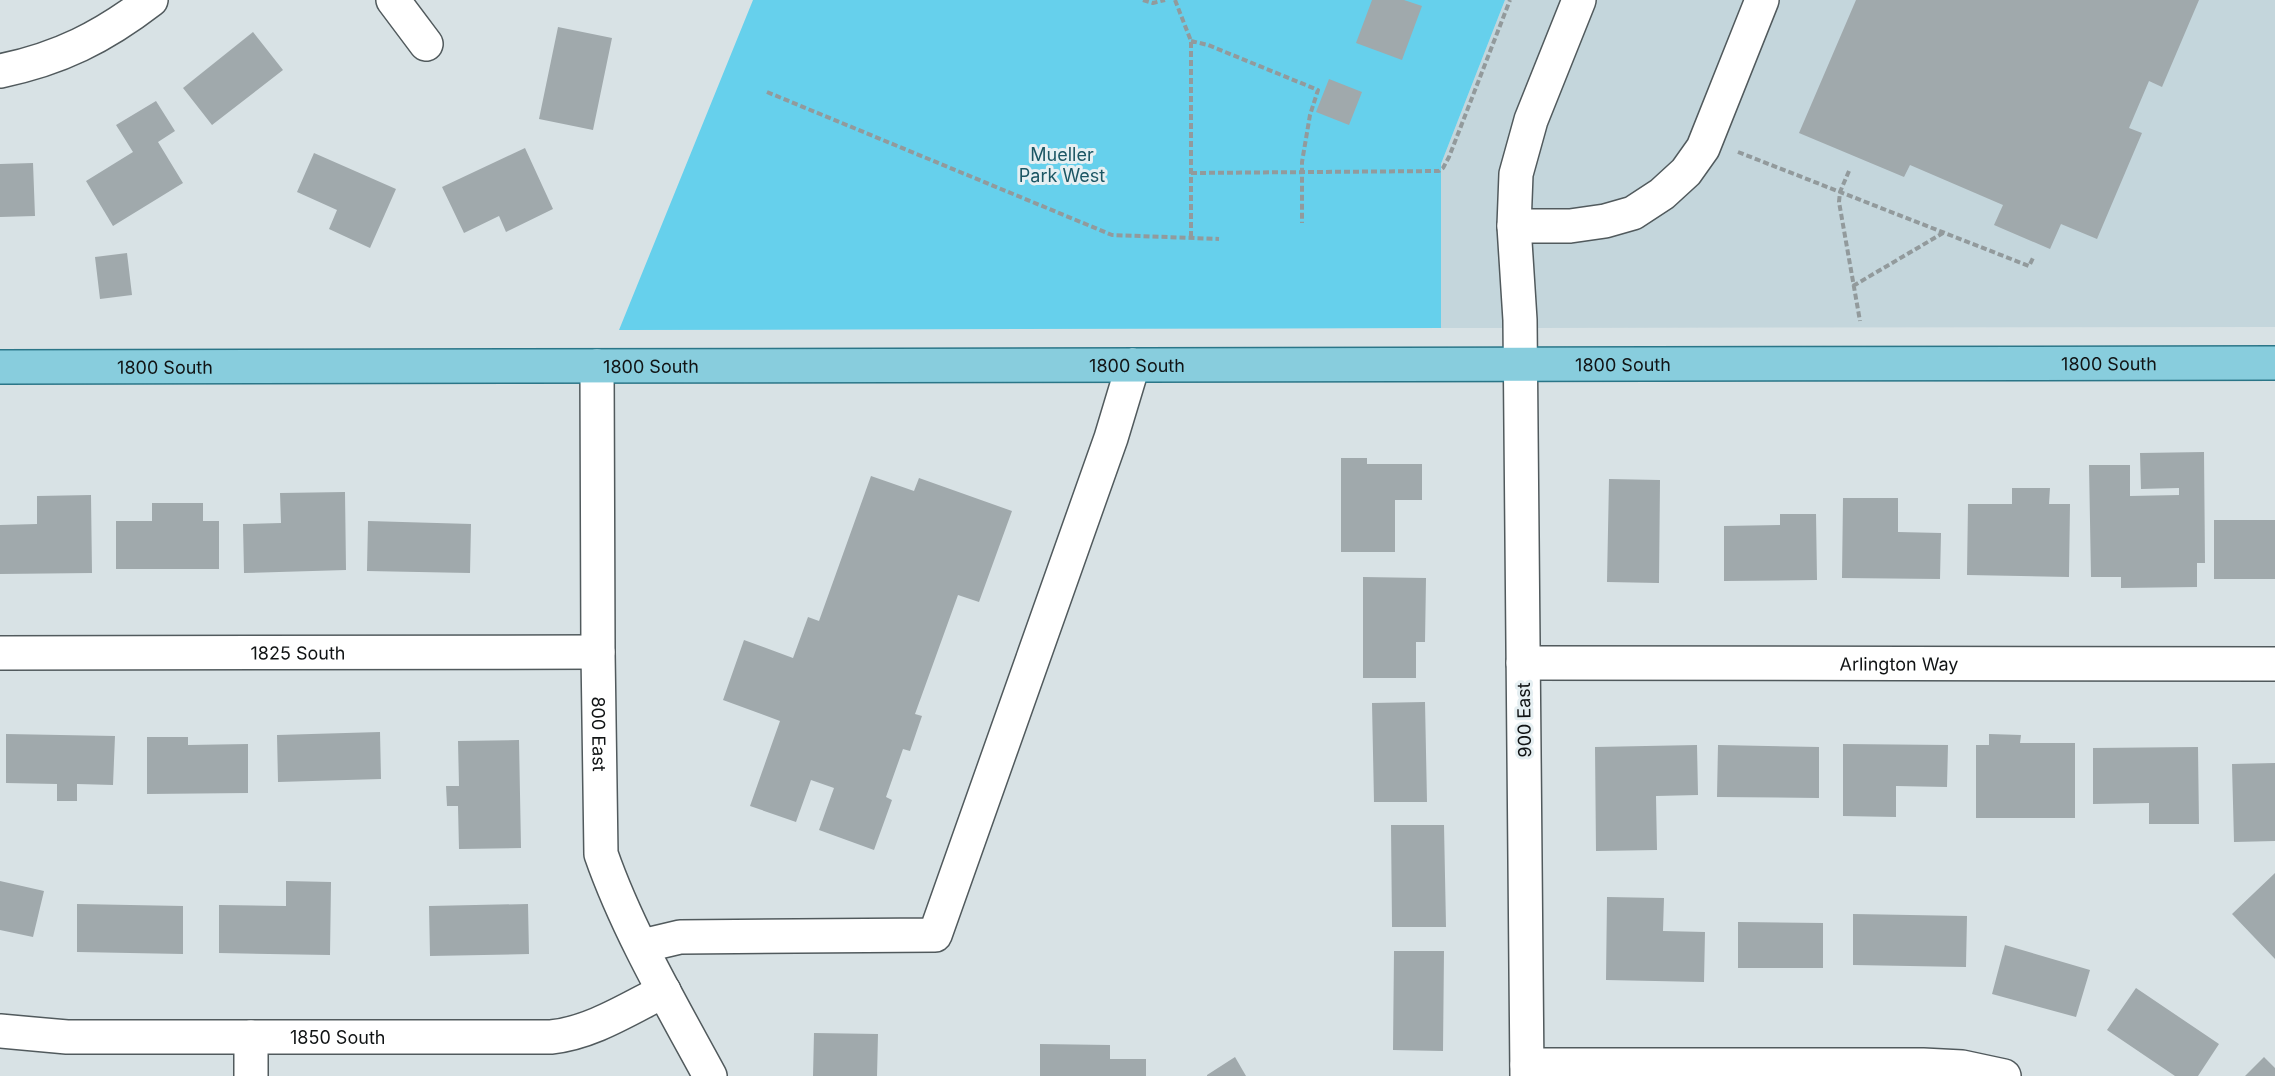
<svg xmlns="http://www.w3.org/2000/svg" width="2275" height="1076" viewBox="0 0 2275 1076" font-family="Inter,sans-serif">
	<rect width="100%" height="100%" fill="#d8e2e5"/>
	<path fill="#c4d6dc" d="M1505,0H2275V327L1441,328V164Z"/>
	<path fill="#66d0ec" d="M753,0H1505L1441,164V328L619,330Z"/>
	<path fill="#a0a9ac" d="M1372,0H1404L1422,6L1402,60L1356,43Z
		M1856,0H2199L2162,87L2149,81L2129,128L2142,133L2097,239L2061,224L2050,249L1994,225L2003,205L1910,165L1904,177L1799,133Z
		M558,27L612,38L593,130L539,119Z
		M253,32L283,70L212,125L183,88Z
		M1329,79L1362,92L1349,125L1316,112Z
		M156,101L175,131L158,142L183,183L113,226L86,181L133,152L116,125Z
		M525,148L553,209L506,232L499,216L464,233L442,187Z
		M314,153L396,189L370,248L329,229L337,210L297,192Z
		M33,163L35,216L0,217V164Z
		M127,253L132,295L100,299L95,257Z
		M2204,452L2205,563H2197V587L2121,588V577H2091L2089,465H2130V496L2179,495V488L2141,489L2140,453Z
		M1341,458H1367V464H1422V500H1395V552H1341Z
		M871,476L914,491L919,478L1012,511L979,602L958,595L915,714L922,716L910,751L903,749L886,797L892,800L874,850L819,830L834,788L811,780L796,822L750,806L780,721L723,700L744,640L793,658L808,617L819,621Z
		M1609,479L1660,480L1659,583L1607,582Z
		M2012,488H2050L2049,504H2070L2069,577L1967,575L1968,504H2012Z
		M345,492L346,570L244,573L243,524L281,523L280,493Z
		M91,495L92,573L0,574V525L37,524V496Z
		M1843,498H1898V532L1941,533L1940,579L1842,578Z
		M152,503H203V521H219V569H116V521H152Z
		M1780,514H1816L1817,580L1724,581V526L1780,525Z
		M2214,520H2275V579H2214Z
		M368,521L471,524L470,573L367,571Z
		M1363,577L1426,578L1425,642H1416V678H1363Z
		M1425,702L1427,802H1374L1372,703Z
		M380,732L381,779L278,782L277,735Z
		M6,734L115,736L113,785L77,784V801H57V784L6,783Z
		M1989,734L2021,735L2020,743H2075V818H1976V745H1989Z
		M147,737H188V745L248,744V793L147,794Z
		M519,740L521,848L459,849L458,806H447L446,786H459L458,741Z
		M1843,744L1948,745L1947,787L1896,786V817L1843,816Z
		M1697,745L1698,795L1656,796L1657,850L1596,851L1595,747Z
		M1718,745L1819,747V798L1717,797Z
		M2198,747L2199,824H2149V803L2093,804V748Z
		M2275,763V841L2234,842L2232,764Z
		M1391,825H1444L1446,927H1392Z
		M2275,873V959L2232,914Z
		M0,881L44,891L33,937L0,930Z
		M286,881L331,882L330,955L219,953V905L286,906Z
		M1607,897L1664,898L1663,931L1705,932L1704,982L1606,980Z
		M77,904L183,906V954L77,952Z
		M528,904L529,954L430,956L429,906Z
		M1853,914L1967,916L1966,967L1853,965Z
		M1738,922L1823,923V968H1738Z
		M2005,945L2090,970L2076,1017L1992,994Z
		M1394,951H1444L1443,1051L1393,1050Z
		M2136,988L2219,1044L2198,1076H2175L2107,1030Z
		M814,1033L878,1034L877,1076H813Z
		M1040,1044L1110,1045V1059H1146V1076H1040Z
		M1235,1057L1246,1076H1207V1075Z
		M2264,1057L2275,1068V1076H2245Z"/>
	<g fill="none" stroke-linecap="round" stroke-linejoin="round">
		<defs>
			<g id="minor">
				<path d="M393,0L426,44"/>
				<path d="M0,71C59,59 103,37 151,0"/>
				<path d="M1514,226H1570L1605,221L1633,213L1662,194L1686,172L1703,148L1762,0"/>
				<path id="s1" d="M597,366L598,652L601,854C627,929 672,1006 710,1076"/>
				<path id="s2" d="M0,653L598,652"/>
				<path id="s3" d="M1523,663L2275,664"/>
				<path d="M642,946L680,937L935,935L1111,438L1133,365"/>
				<path id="s4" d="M0,1031L67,1037H551C591,1033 628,1009 664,991"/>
				<path d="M251,1037V1076"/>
				<path d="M1527,1065H1923L1962,1067L2004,1076"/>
				<path d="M1527,1076L1520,320L1514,226L1516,174L1531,120L1579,0"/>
			</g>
			<g id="major">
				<path id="s5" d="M0,367L2275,363"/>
			</g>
		</defs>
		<use href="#minor" stroke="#515a5d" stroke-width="36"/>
		<use href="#major" stroke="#2b7688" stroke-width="36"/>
		<path stroke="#929a9c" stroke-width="4" stroke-dasharray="6 3" stroke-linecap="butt" d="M1143,0L1153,3L1165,0
			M1175,0L1191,41V240
			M1191,41L1208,45L1318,90L1310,115L1302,162V223
			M767,92L1112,235L1219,239
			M1738,152L2029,266L2034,256
			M1849,171L1840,192L1839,202L1860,321
			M1191,173L1439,171L1443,168L1449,157L1510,0
			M1853,286L1943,233"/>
		<use href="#minor" stroke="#fff" stroke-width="33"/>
		<use href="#major" stroke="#88cddd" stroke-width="33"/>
	</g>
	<g text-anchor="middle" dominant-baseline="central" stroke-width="6" stroke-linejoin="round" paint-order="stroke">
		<g font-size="18" fill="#1b5664" stroke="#e5eff2">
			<text x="1062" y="154">Mueller<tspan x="1062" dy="21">Park West</tspan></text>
		</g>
		<g font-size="18" fill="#101314" stroke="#e5eff2">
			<text stroke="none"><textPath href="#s5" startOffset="2109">1800 South</textPath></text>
			<text stroke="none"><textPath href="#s5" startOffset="1623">1800 South</textPath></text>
			<text stroke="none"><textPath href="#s5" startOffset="1137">1800 South</textPath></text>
			<text stroke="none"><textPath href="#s5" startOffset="165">1800 South</textPath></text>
			<text stroke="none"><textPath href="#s5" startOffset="651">1800 South</textPath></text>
			<text stroke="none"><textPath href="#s2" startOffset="298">1825 South</textPath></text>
			<text stroke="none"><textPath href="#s3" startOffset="376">Arlington Way</textPath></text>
			<text transform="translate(1524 720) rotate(-91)">900 East</text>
			<text stroke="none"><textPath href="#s1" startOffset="368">800 East</textPath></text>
			<text stroke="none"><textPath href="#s4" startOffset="338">1850 South</textPath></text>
		</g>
	</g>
</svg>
